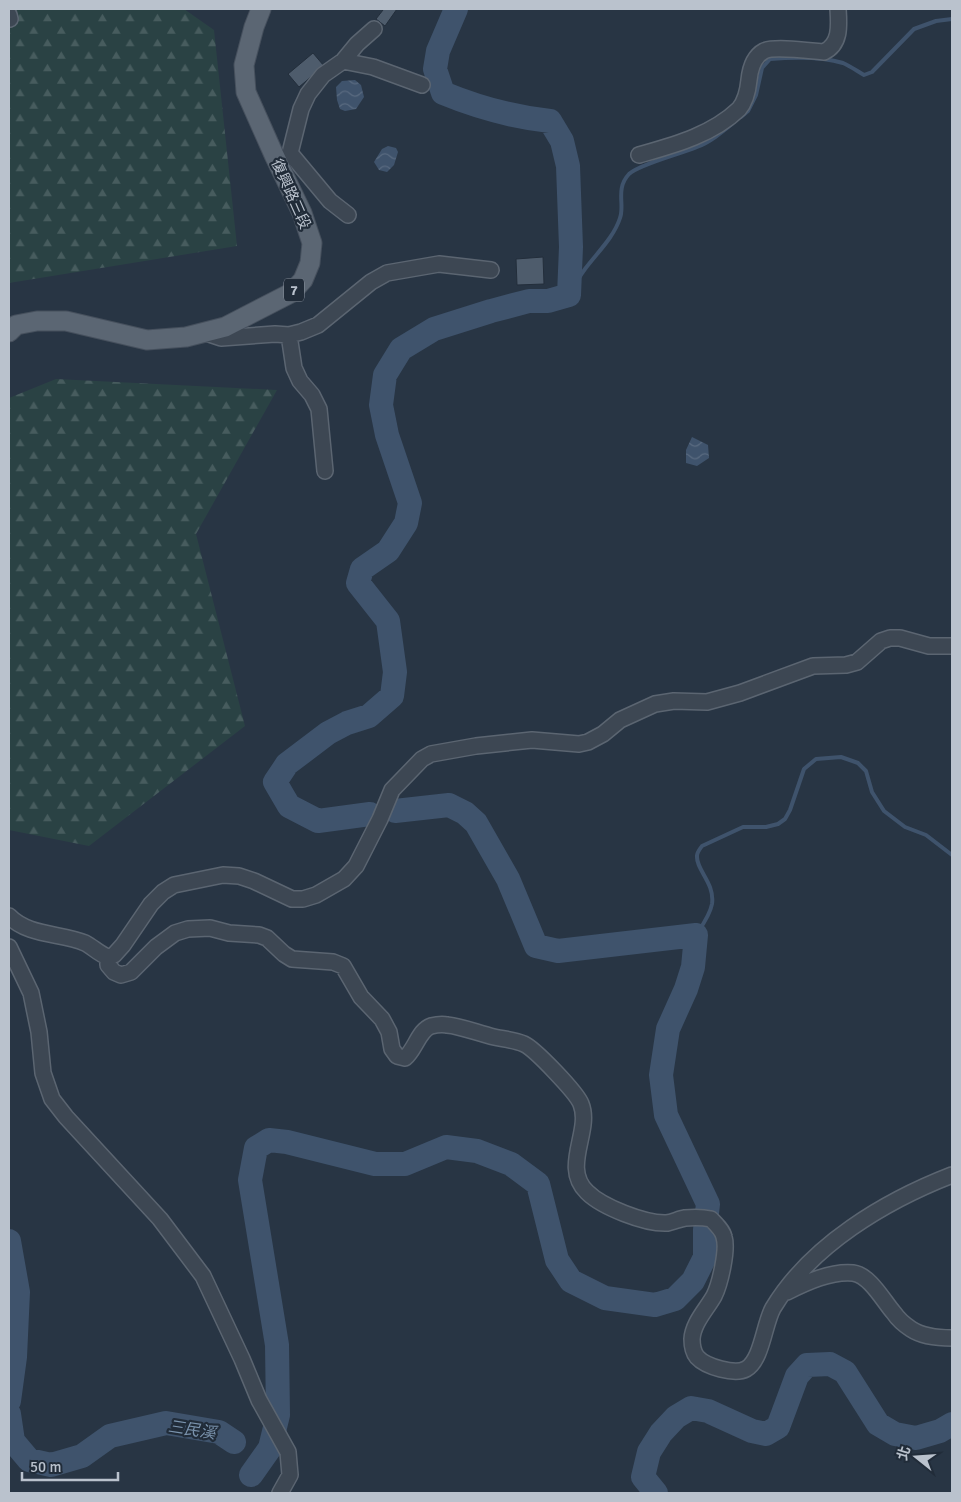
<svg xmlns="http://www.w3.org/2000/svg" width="961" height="1502" viewBox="0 0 961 1502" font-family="Signika,'Noto Sans TC',sans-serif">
	<defs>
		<pattern id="forest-firs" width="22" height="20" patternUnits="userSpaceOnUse" patternTransform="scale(1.25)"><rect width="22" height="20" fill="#2a4244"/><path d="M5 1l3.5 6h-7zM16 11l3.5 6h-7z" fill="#475c5e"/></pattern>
		<pattern id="water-waves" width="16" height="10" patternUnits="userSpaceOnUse" patternTransform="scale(1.25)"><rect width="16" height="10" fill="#3f536c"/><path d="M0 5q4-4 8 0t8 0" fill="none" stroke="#596a80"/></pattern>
	</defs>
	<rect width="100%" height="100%" fill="#283544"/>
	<path fill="url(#forest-firs)" d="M9,9H184L214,30L237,246L9,283Z
		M56,379L277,390L196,534L245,726L89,846L9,830V398Z"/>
	<path fill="url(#water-waves)" d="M355,80L361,85L364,97L356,109L345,111L340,109L337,100L336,87L342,81Z
		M388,146L396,148L398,152L394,165L387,172L379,170L374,162L382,149Z
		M692,437L708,445L709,458L697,466L686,463V450Z"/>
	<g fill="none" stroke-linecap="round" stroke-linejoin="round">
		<path stroke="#3f536c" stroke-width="4" d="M741,117L748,111L756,95L762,68L770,59C794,57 820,56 843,63C850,66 857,71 864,75L872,72L914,29L936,21L952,19
			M569,295C574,286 579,277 585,269C597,253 614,237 620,218C625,205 615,189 629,174C640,164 681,154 697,147C710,142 721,133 732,124
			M696,935C702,926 710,915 712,904C715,883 696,870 697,856C697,852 700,849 702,846L743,827H766L778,824L785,819L790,810L804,769L816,759L841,757L858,763L866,771L872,792L884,811L905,827L926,835L952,855"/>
		<path stroke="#3f536c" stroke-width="24" d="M370,814L318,821L289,806L275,782L287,764L328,733L347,723L369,716L392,696L395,672L388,621L358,583L362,569L388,551L406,523L410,503L387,435L381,405L385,375L401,349L434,329L491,311L529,301H548L569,295L571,247L568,166L562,141L550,121C513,117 477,107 443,93L435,69L438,51L456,9
			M9,1241L18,1292L15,1357L9,1401
			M9,1414L13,1441L29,1460L51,1465L82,1456L110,1436L166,1423L219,1432L234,1442
			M251,1475L270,1448L278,1415L277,1345L250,1180L256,1148L269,1140L287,1142L375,1164H405L446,1147L477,1151L511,1164L538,1184L557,1260L571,1281L605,1298L655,1305L675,1299L693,1281L705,1257V1230L708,1204L666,1115L661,1075L668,1029L686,989L693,967L696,935L558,951L536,946L508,879L476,823L465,813L449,805L395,811
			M656,1493L643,1477L649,1452L661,1433L676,1417L691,1408L708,1411L752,1431L766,1434L778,1427L797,1376L807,1365L830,1364L845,1372L878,1424L895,1434L916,1438L940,1431L952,1424"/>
	</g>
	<path fill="#4e5c6c" stroke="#232e3b" d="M382,9H397L385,26L376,19L383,10Z
		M313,53L324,66L299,87L288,74Z
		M543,257L544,284L517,285L516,259Z"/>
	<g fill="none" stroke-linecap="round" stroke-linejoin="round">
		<defs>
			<path id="minor" d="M9,15L10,19
				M343,61L357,44L374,29
				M290,153L330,201L348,215
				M639,155C674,145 712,135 739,109C745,102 748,90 749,80C750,70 753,57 764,51C774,46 811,51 824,52C841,44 839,25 838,9
				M279,164L290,153L301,109L308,94L323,75L343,61L373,67L422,85
				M206,333L221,338L275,334L289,335L301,332L318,325L371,282L387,273L439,264L491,270
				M289,335L294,368L300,381L312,395L319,409L325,471
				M9,916C28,936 61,933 85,943C93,947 99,954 108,957L114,955L123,945L151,904L163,892L174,885L223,875L239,876L254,881L292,899H303L316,895L344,879L356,866L380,819L392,790L422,759L431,754L476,746L532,740L579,744L588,742L603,734L620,720L655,704L674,701L707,702L740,693L813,666L846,665L857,662L881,641L890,638H900L929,646H952
				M9,947L31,993L39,1032L43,1073L52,1099L66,1117L160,1219L203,1276L242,1359L259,1400L288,1452L290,1475L280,1493
				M108,957V965L114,972L121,975L131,972L156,947L175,933L188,929L210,928L229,933L259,935L267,938L284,954L292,959L333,962L343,966L361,997L382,1019L389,1032L392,1049L397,1056L405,1058C415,1050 419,1030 431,1026C435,1025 443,1024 447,1025C461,1026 480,1034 494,1037C503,1039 515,1040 524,1044C535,1049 577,1093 581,1104C592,1131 561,1167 587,1192C602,1207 645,1224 667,1223C673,1222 679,1219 685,1218C694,1217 702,1217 711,1219C716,1224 723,1231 724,1237C728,1250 720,1284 714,1296C706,1310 693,1323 692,1339C692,1346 693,1352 697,1357C706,1367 735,1375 746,1369C762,1360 764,1324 773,1308C811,1245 885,1201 952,1175
				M787,1292C807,1282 831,1271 853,1273C870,1275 884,1302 894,1313C898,1319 905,1325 911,1329C923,1337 939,1338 952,1338"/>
			<path id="major" d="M9,332L16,325L37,321H66L147,340L186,337L225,327L291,293L303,280L310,263L312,243L302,213L274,155L246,92L244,65L254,27L261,9"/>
		</defs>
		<use href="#minor" stroke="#5b6571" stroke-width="18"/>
		<use href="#major" stroke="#46505d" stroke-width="21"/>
		<use href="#minor" stroke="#3d4753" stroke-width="15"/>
		<use href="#major" stroke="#5b6673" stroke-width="19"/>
	</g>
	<g text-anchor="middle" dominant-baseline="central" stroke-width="4.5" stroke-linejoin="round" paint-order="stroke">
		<rect fill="#212c39" stroke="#8c95a1" stroke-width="1" x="284" y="278.5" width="20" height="23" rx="4"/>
		<g font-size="14" font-weight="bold" fill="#bac2cd">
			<text x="294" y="290">7</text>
		</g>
		<g font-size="15" fill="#bac2cd" stroke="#212c39">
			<text transform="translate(291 194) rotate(66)">復興路三段</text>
		</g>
		<g font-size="16" font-style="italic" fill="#7b94ae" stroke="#212c39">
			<text transform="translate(192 1430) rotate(9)">三民溪</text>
		</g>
	</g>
	<rect width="961" height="1502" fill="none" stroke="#bac2cd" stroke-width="20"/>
	<g transform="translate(916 1457) rotate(287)" stroke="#212c39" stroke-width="4" paint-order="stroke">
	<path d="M0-4L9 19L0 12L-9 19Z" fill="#bac2cd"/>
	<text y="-8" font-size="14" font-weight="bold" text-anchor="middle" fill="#bac2cd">北</text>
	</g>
	<path d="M22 1472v8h96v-8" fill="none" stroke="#bac2cd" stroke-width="2.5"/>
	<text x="30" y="1472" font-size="15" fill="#bac2cd" stroke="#212c39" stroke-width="4" paint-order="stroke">50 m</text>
</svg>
